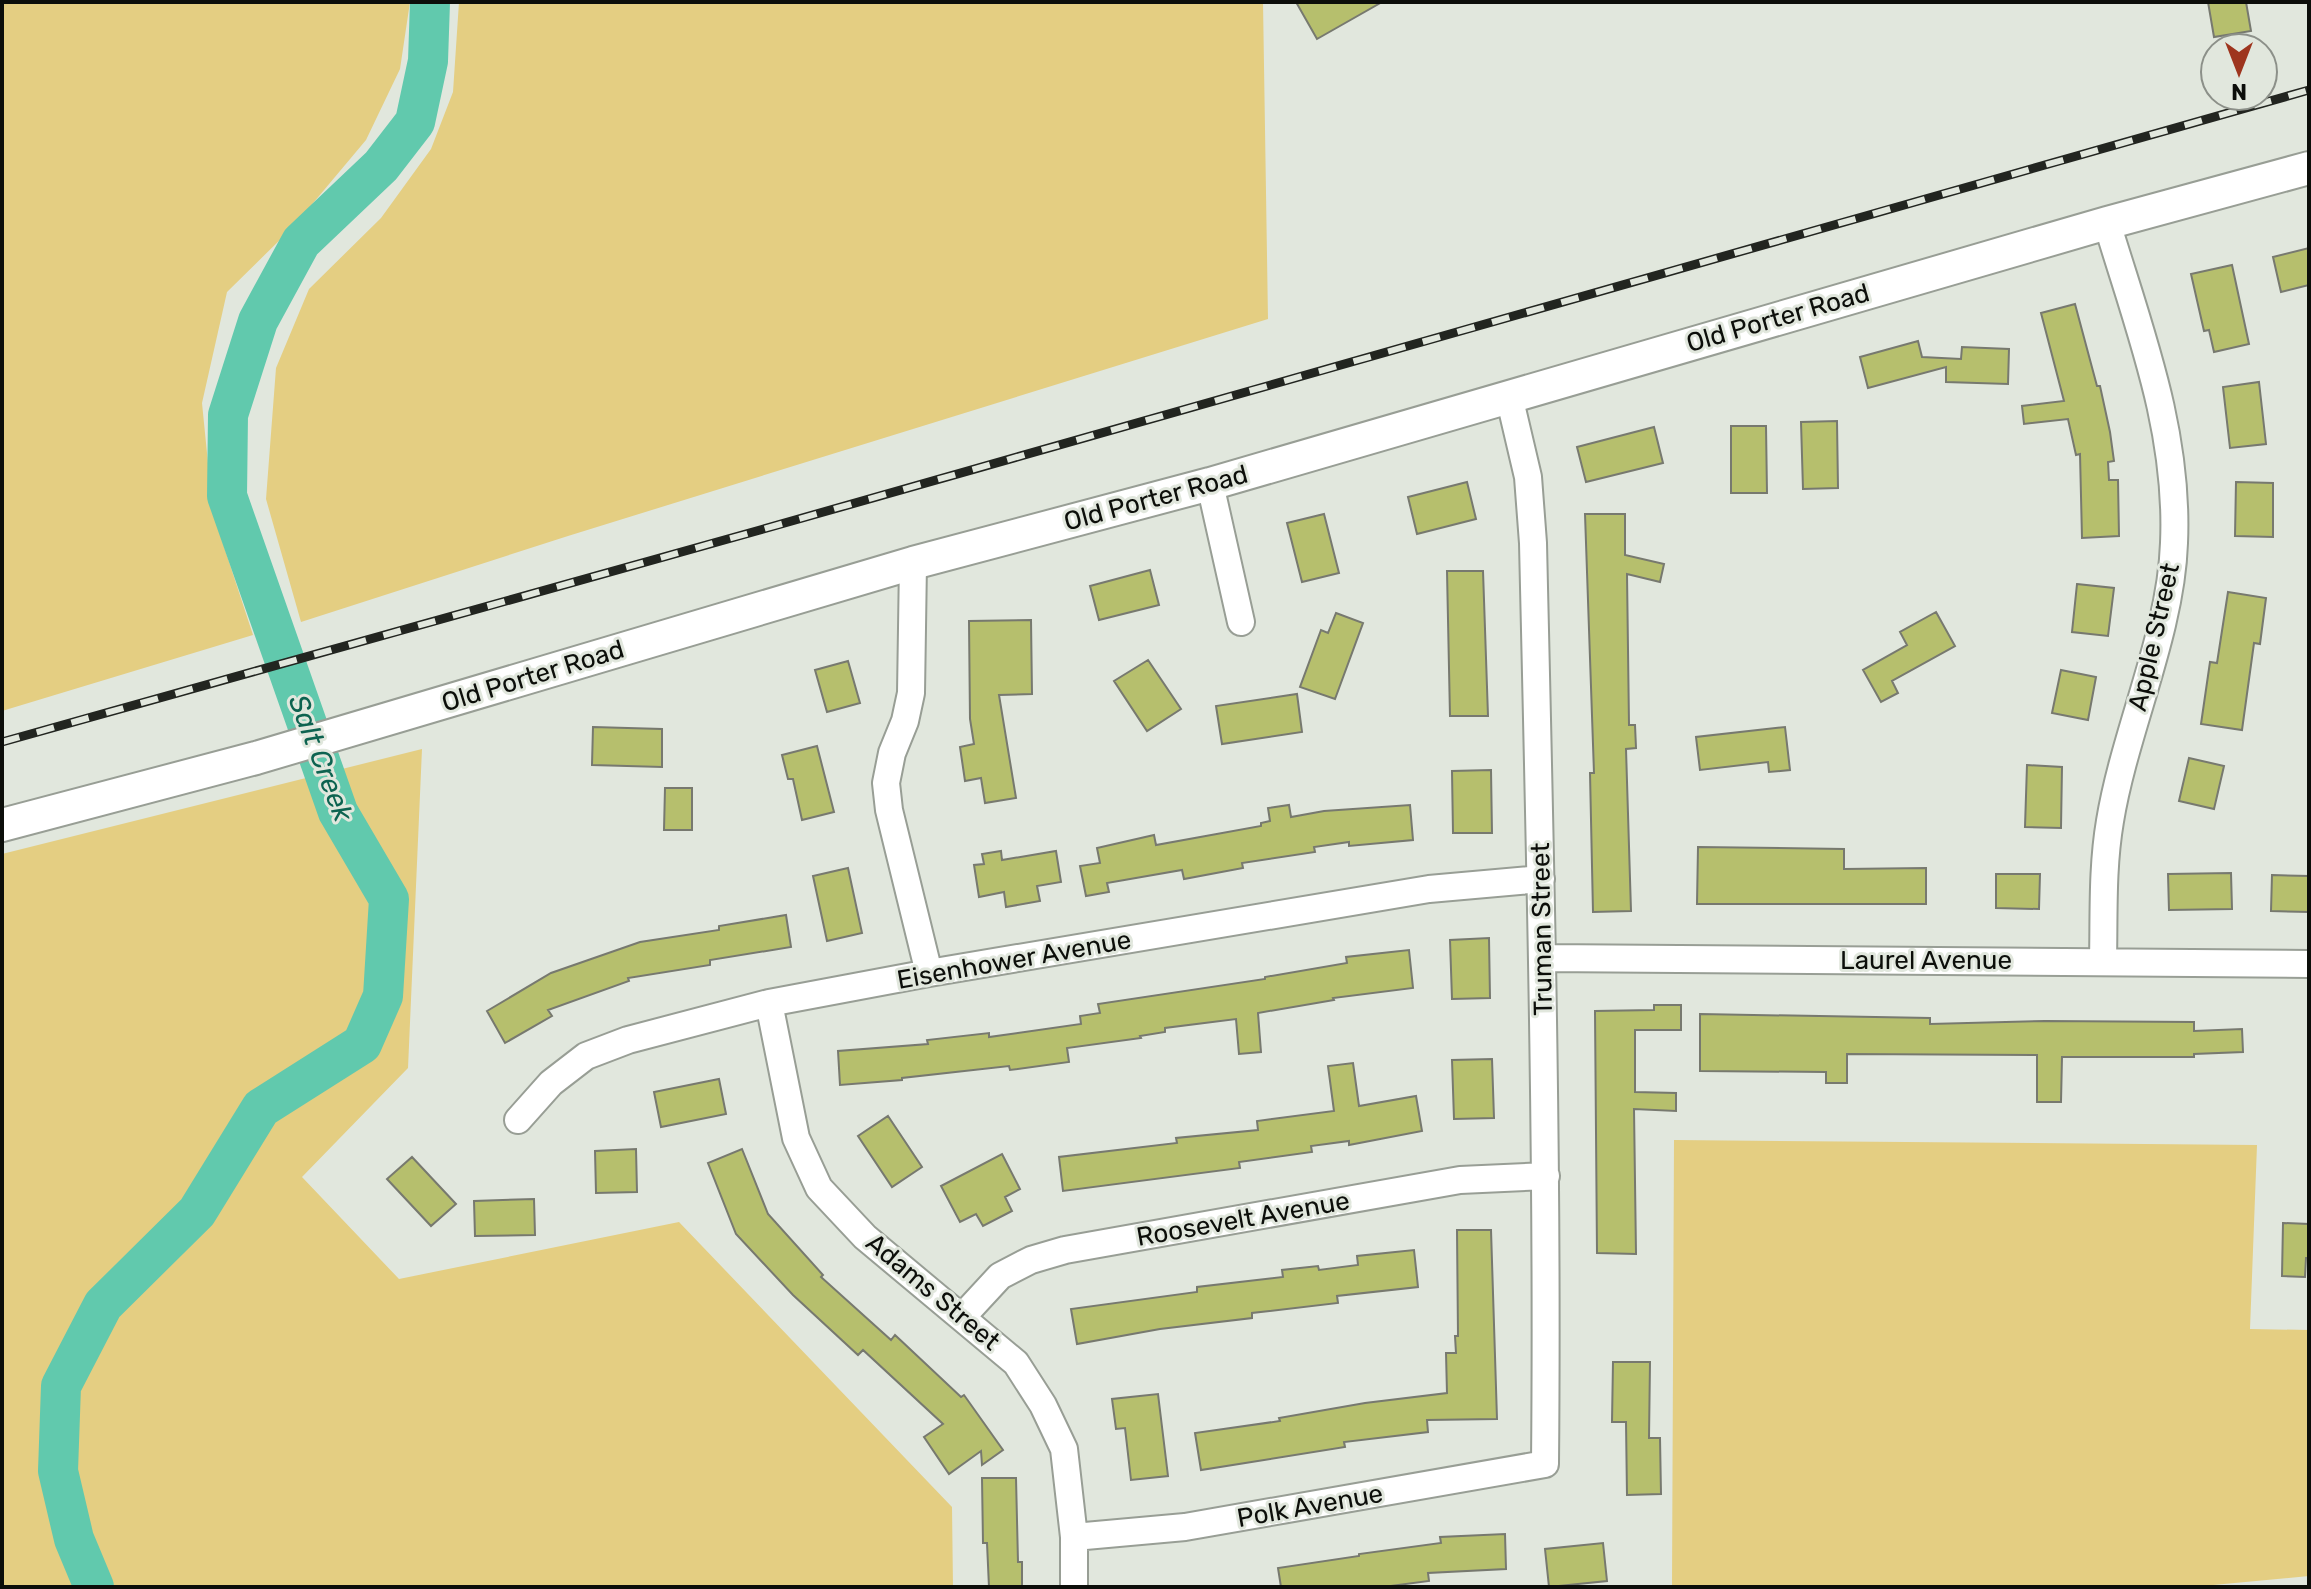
<svg xmlns="http://www.w3.org/2000/svg" width="2311" height="1589" viewBox="0 0 2311 1589" font-family="Rubik,sans-serif">
	<rect width="100%" height="100%" fill="#e1e7dd"/>
	<path fill="#e4ce82" d="M2,2H410L400,69L366,140L293,227L227,292L202,403L213,513L253,635L2,711Z
		M459,2H1263L1268,319L568,536L301,622L266,499L276,368L309,289L381,218L431,149L453,92Z
		M422,749L408,1068L302,1177L399,1279L679,1222L952,1507L953,1587H2V854Z
		M1674,1140L2257,1145L2250,1329L2309,1330V1576L2192,1587H1672Z"/>
	<g fill="none" stroke-linecap="round" stroke-linejoin="round">
		<path stroke="#61c9ad" stroke-width="40" d="M94,1587L74,1539L58,1471L61,1386L103,1305L197,1212L261,1108L362,1044L383,996L389,899L338,812L227,496L228,415L258,321L301,242L381,166L415,122L428,61L430,2"/>
	</g>
	<path fill="#b6bf6d" stroke="#77796f" stroke-width="2" d="M1296,2H1382L1317,39Z
		M2208,2H2246L2251,31L2214,37Z
		M2309,248V285L2281,292L2273,257Z
		M2232,265L2249,344L2214,352L2209,330L2204,331L2191,274Z
		M2075,304L2097,386H2100L2110,432L2114,461L2108,462L2109,480H2118L2119,536L2082,538L2080,454L2076,455L2068,419L2024,424L2022,406L2064,401L2041,313Z
		M1918,341L1922,357L1961,359L1962,347L2009,349L2008,384L1946,382V367L1868,388L1860,357Z
		M2259,382L2266,444L2230,448L2223,387Z
		M1837,421L1838,488L1803,489L1801,422Z
		M1731,426H1766L1767,493H1731Z
		M1654,427L1663,463L1586,482L1577,447Z
		M1467,482L1476,519L1417,534L1408,497Z
		M2236,482L2273,483V537L2235,536Z
		M1324,514L1339,573L1302,582L1287,523Z
		M1585,514H1625V555L1664,564L1660,582L1627,574L1629,725H1635L1636,748L1626,749L1631,911L1593,912L1590,773H1594Z
		M1150,570L1159,605L1099,620L1090,586Z
		M1447,571H1483L1488,716H1450Z
		M2077,584L2114,588L2108,636L2072,632Z
		M2228,592L2266,598L2260,644L2254,643L2242,730L2201,724L2210,662L2217,663Z
		M1936,612L1955,646L1892,681L1898,693L1881,702L1863,670L1907,645L1900,632Z
		M1336,613L1363,623L1335,699L1300,687L1321,630L1328,633Z
		M1031,620L1032,694L999,695L1016,798L985,803L981,778L965,781L960,747L974,744L970,719L969,621Z
		M1148,660L1181,709L1147,731L1114,681Z
		M848,661L860,703L827,712L815,670Z
		M2061,670L2096,677L2088,720L2052,713Z
		M1297,694L1302,732L1222,744L1216,706Z
		M593,727L662,729V767L592,765Z
		M1785,727L1790,770L1769,772L1768,762L1700,770L1696,737Z
		M817,746L834,812L802,820L793,779H788L782,755Z
		M2189,758L2224,766L2214,809L2179,801Z
		M2027,765L2062,767L2061,828L2025,827Z
		M1491,770L1492,833H1453L1452,771Z
		M665,788H692V830H664Z
		M1289,805L1291,817L1324,811L1410,805L1413,840L1349,846V842L1314,847L1315,852L1242,863L1243,868L1184,879L1182,870L1107,883L1109,892L1086,896L1080,866L1100,863L1097,848L1154,835L1156,845L1261,826V823L1270,821L1268,808Z
		M1698,847L1844,849V869L1926,868V904H1697Z
		M1001,851L1002,860L1056,851L1061,882L1037,886L1040,901L1006,907L1004,892L979,897L974,865L984,864L982,854Z
		M848,868L862,933L827,941L813,876Z
		M2231,873L2232,909L2169,910L2168,874Z
		M1996,874H2040L2039,909L1996,908Z
		M2272,875L2309,876V912L2271,911Z
		M786,915L791,947L710,960V965L628,978L629,981L548,1010L552,1016L505,1043L487,1011L551,973L640,942L719,930V926Z
		M1489,938L1490,998L1452,999L1450,940Z
		M1409,950L1413,988L1333,998L1334,1000L1258,1013L1261,1052L1239,1054L1236,1019L1165,1028V1032L1140,1036L1141,1038L1067,1048L1069,1062L1010,1070L1009,1066L902,1078V1080L840,1085L838,1051L928,1044L927,1040L989,1033V1037L1081,1024L1080,1016L1100,1013L1098,1004L1265,979V977L1347,963L1346,957Z
		M1654,1005H1681V1030H1635V1092L1676,1093V1111L1634,1109L1636,1254L1597,1253L1595,1011L1654,1010Z
		M1700,1014L1930,1018V1024L2045,1021L2194,1022V1031L2242,1029L2243,1052L2194,1054V1057H2062L2061,1102H2037V1055L1847,1054V1083H1826V1072L1700,1071Z
		M1492,1059L1494,1118L1454,1119L1452,1060Z
		M1353,1063L1359,1106L1416,1096L1422,1131L1349,1145V1141L1311,1146L1312,1152L1239,1162L1240,1168L1063,1191L1059,1157L1177,1143L1176,1138L1258,1130L1257,1121L1334,1111L1328,1066Z
		M719,1079L726,1114L661,1127L654,1092Z
		M888,1116L922,1167L892,1187L858,1136Z
		M636,1149L637,1192L596,1193L595,1151Z
		M742,1149L768,1214L823,1275L821,1277L891,1340L895,1335L961,1397L964,1395L1003,1450L982,1465L981,1451L949,1474L924,1437L943,1424L863,1350L858,1355L793,1295L736,1234L708,1163Z
		M1002,1154L1020,1189L1005,1197L1012,1211L983,1226L976,1214L960,1222L941,1186Z
		M412,1157L456,1204L431,1226L387,1179Z
		M534,1199L535,1235L475,1236L474,1201Z
		M2283,1223L2309,1224V1258H2306L2305,1277L2282,1276Z
		M1457,1230H1491L1497,1419L1427,1420L1428,1432L1344,1442L1345,1447L1201,1470L1195,1433L1280,1421L1279,1418L1365,1403L1447,1393L1446,1353H1456L1455,1336H1458Z
		M1414,1250L1418,1287L1337,1296L1338,1303L1252,1313V1318L1160,1329L1077,1344L1071,1309L1197,1292V1287L1283,1277L1282,1270L1318,1266L1319,1270L1358,1265L1357,1256Z
		M1613,1362H1650L1649,1438H1660L1661,1494L1627,1495L1626,1422H1612Z
		M1158,1394L1168,1476L1131,1480L1125,1428L1116,1429L1112,1399Z
		M982,1478H1016L1018,1562H1022V1587H989L987,1543H983Z
		M1505,1534L1506,1569L1428,1573L1429,1581L1383,1587H1281L1278,1568L1359,1556V1554L1441,1543L1440,1537Z
		M1603,1543L1607,1581L1549,1587L1545,1549Z"/>
	<g fill="none" stroke-linecap="round" stroke-linejoin="round">
		<defs>
			<path id="minor" d="M1210,484L1241,622
				M913,563L911,693L905,721L892,753L886,783L889,810L929,973
				M1544,958L2309,964
				M2103,961C2104,914 2102,868 2110,821C2125,730 2171,634 2174,543C2179,430 2139,329 2107,223
				M769,1003L796,1138L819,1188L865,1237L1016,1363L1043,1405L1064,1449L1074,1537V1587
				M518,1120L551,1083L586,1056L628,1040L769,1003L929,973L1429,889L1541,879
				M963,1316L1000,1276L1031,1260L1065,1250L1460,1180L1546,1176
				M1074,1537L1185,1527L1545,1464C1548,1157 1540,851 1533,543L1528,477L1509,396"/>
			<path id="tertiary" d="M2,825L256,758L913,563L1210,484L2107,223L2309,168"/>
		</defs>
		<use href="#minor" stroke="#989e95" stroke-width="30"/>
		<use href="#tertiary" stroke="#989e95" stroke-width="36"/>
		<use href="#minor" stroke="#fff" stroke-width="26"/>
		<use href="#tertiary" stroke="#fff" stroke-width="32"/>
		<defs>
			<path id="rail" d="M2,742L760,530L2309,90"/>
		</defs>
		<use href="#rail" stroke="#222520" stroke-width="9"/>
		<use href="#rail" stroke="#e1e7dd" stroke-width="6" stroke-dasharray="18" stroke-linecap="butt"/>
	</g>
	<g text-anchor="middle" dominant-baseline="central" stroke-width="6" stroke-linejoin="round" paint-order="stroke">
		<g font-size="26" fill="#0c0e0a" stroke="#e1e7dd">
			<text transform="translate(1778 318) rotate(-16)">Old Porter Road</text>
			<text transform="translate(1156 498) rotate(-15)">Old Porter Road</text>
			<text transform="translate(2154 637) rotate(-77)">Apple Street</text>
			<text transform="translate(533 676) rotate(-17)">Old Porter Road</text>
			<text transform="translate(1542 929) rotate(-91)">Truman Street</text>
			<text transform="translate(1014 960) rotate(-10)">Eisenhower Avenue</text>
			<text x="1926" y="960">Laurel Avenue</text>
			<text transform="translate(1243 1219) rotate(-10)">Roosevelt Avenue</text>
			<text transform="translate(933 1292) rotate(40)">Adams Street</text>
			<text transform="translate(1310 1506) rotate(-10)">Polk Avenue</text>
		</g>
		<g font-size="28" font-style="italic" fill="#0d6350" stroke="#e1e7dd">
			<text transform="translate(321 758) rotate(69)">Salt Creek</text>
		</g>
	</g>
	<rect width="2311" height="1589" fill="none" stroke="#0c0e0a" stroke-width="8"/>
	<g transform="translate(2239 72) rotate(180)"><circle r="38" fill="#e1e7dd" stroke="#8c9089" stroke-width="2"/>
	<path d="M0-6L14 30L0 20L-14 30Z" fill="#9e351e"/>
	<text y="-12" font-size="22" font-weight="bold" text-anchor="middle" fill="#0c0e0a">N</text>
	</g>
</svg>
